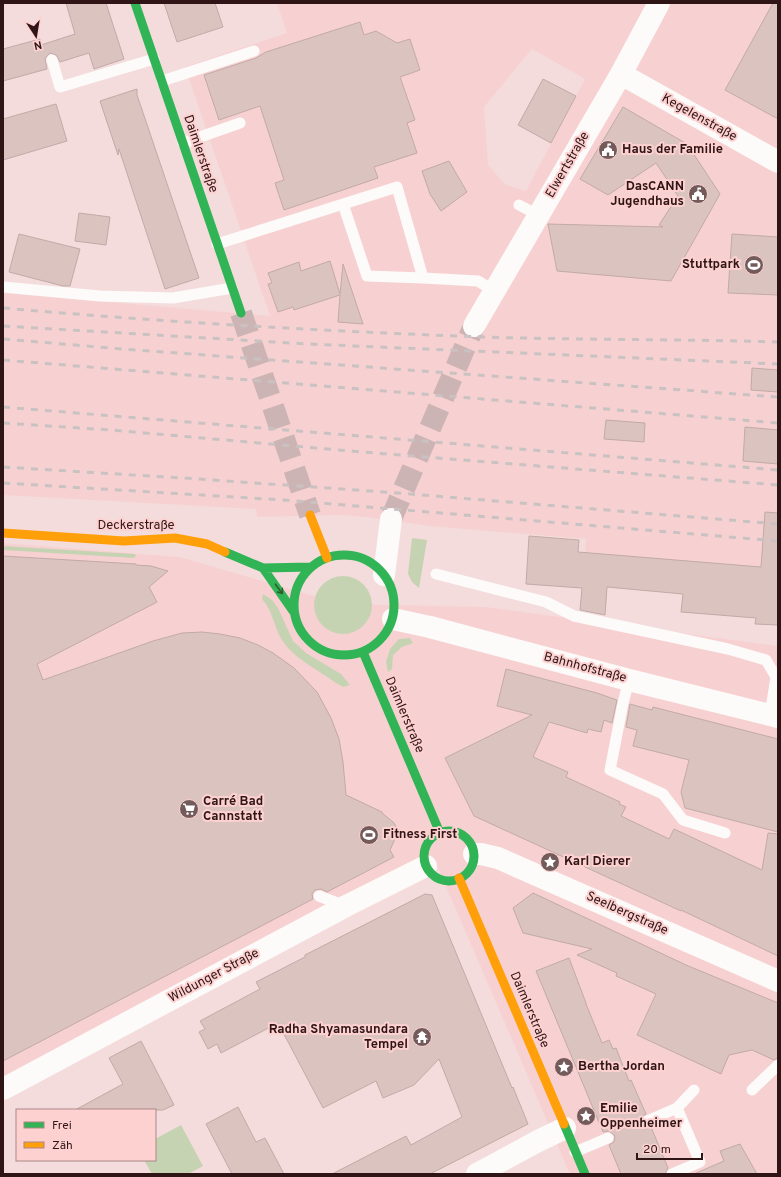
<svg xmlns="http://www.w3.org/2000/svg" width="781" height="1177" viewBox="0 0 781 1177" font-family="Overpass,sans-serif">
	<rect width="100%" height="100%" fill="#f4dcdc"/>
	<path fill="#f7d1d1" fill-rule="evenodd" d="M277,3H778V568L585,553L586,539L429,526L366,517L338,515L257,517L256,509L3,495V293L270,316L185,67L287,33ZM532,49L585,79L526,191L506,185L488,165L484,107Z
		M3,543L180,557L341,604L486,607L778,646V1174H570L435,861L3,1085Z"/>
	<path fill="#c6d3b2" d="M412,538L427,540L419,588L412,582L408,574Z
		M3,546L134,554L136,555L134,558L3,550Z
		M314 605a29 29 0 1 1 58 0a29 29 0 1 1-58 0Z
		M263,594L272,600L278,608L293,641L306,653L341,674L350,685L343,687L336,683C321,672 294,658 284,643C274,630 274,612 262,599Z
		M410,638L413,643L402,647L393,655L392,669L388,672L386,662L390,649L399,639Z
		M181,1125L203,1166L188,1174H152L144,1160H155V1139Z"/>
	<path fill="#dbc3bf" stroke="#c1aaa7" d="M66,3H106L124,59L94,69L89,53L60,62L56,55L50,53L47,56L45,59L47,69L3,81V49L40,39L41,45L75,34Z
		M164,3H215L223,27L177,42Z
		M773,3H778V119L725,90Z
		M360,22L364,35L376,31L397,43L410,39L420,70L400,77L415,120L407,123L417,153L374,167L378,178L284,210L275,183L284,180L260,106L219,120L204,75L256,58L266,52Z
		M543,79L576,96L551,143L518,125Z
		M137,89V95L199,278L165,289L119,149L118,155L100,101Z
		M56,104L67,141L3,160V119Z
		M623,107L687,144L720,194L671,281L557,271L548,224L663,227L659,225L678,196L656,163L608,195L580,179Z
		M449,161L467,192L441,211L430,194L422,171Z
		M79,213L110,217L106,245L75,241Z
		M19,234L80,249L70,286H63L9,272Z
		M732,234L778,237V295L728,293Z
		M330,261L340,294L343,264L363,324L338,322L340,295L294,310L293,307L278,312L268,284L272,283L268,273L299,262L301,271Z
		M752,368L778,370V392L751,390Z
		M606,420L645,423L644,442L604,439Z
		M745,427L778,430V464L743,461Z
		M765,512L778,513V625L755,624L756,618L681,612L683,594L607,587L605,615L580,610L582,588L526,584L529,536L579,540L578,552L761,567Z
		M3,556L136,564V565L151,566L168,571L149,587L157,602L37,664L43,680L153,641L182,633L202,632L220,634L240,638L258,645L273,653L294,668L317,692L331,718L339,739L343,762L346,795L382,812V813L393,822L396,826L397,834L390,850L394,857L327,892L321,889L315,890L312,894L313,899L3,1061Z
		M506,669L597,693L617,700L612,723L604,720L601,732L588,729L587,733L549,722L533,757L568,772L566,777L620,802L619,804L626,807L621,816L669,839L674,829L762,870L768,833L778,834V956L681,910V911L474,816L445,758L532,715L497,706Z
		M630,704L652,710L653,707L778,739V832L685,808L681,792L689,760L633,746L637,730L626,727Z
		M533,893L686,965L778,1003V1058L774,1060L752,1050L729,1055L721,1074L637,1035L656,994L616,976L617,973L577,955L592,949L523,933L513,908Z
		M425,894L432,895L512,1088L513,1087L528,1124L430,1174H332L406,1136L411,1145L462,1117L439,1059L414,1085L383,1098L376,1081L323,1108L278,1023L221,1053L217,1044L208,1049L199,1032L205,1029L200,1021L260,989L256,982L305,957V955Z
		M569,958L586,1003V1004L602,1043L609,1040L613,1049L616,1048L629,1081L631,1080L646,1114L639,1118L638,1124L644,1129L651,1127L668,1168L665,1174H621L609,1145L614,1142L615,1136L609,1131L603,1132L536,971Z
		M141,1041L174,1105L163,1110H75L123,1084L109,1058Z
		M238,1107L256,1142L265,1138L284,1174H232L206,1124Z
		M740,1144L757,1174H694L724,1161L720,1151Z"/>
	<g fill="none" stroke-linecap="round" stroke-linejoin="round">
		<path stroke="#cdb4b4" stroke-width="22" stroke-dasharray="22 11" stroke-linecap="butt" d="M391,519L474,326"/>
		<path stroke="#cdb4b4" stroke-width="22" stroke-dasharray="22 11" stroke-linecap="butt" d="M241,313L310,515"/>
		<path stroke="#fdfafa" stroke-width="11" d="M52,60L60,87L154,59
			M162,81L254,51
			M183,143L240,123
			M343,204L367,276L423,278
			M519,205L538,215
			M217,244L397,187L423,278L478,281L494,291
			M3,287L100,296L173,298L232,288
			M436,574L546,602L574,616L728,649L766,660L776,677L770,715
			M629,680L623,703L610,770L663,794L683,820L725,833
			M319,896L345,906
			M752,1090L778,1065
			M645,1122L677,1108
			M575,1152L608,1138
			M672,1174L700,1162L677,1108L694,1090"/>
		<path stroke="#fdfafa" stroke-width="22" d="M621,74L778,162
			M474,326L621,74L659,3
			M384,575L391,519
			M393,619L430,627L629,680L778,717
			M474,854H481L498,858L778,981
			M3,1089L346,906L426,866
			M477,1174L538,1141L565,1128"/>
		<path stroke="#30b455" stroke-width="9" d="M135,3L241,313
			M225,552L263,568L311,567
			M294 605a50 50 0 1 1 100 0a50 50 0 1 1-100 0Z
			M263,568L293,611
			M363,652L440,833
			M424 856a25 25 0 1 1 50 0a25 25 0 1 1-50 0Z
			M564,1124L585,1174"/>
		<path stroke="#ff9f0a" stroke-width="9" d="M310,515L327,558
			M3,533L124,541L175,538L207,544L225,552
			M459,878L564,1124"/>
		<path stroke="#cac2c2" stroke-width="3" stroke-dasharray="7 7" stroke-linecap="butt" d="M3,308C162,322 322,331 482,337C580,340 679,339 778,342
			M3,326L308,344L778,364
			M3,339L122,349L778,397
			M3,360L778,423
			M3,407L778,470
			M3,423L111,430L362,452L778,485
			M3,467L199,479L398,493L778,524
			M3,483L284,500L778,541"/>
	</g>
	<defs><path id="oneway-shaft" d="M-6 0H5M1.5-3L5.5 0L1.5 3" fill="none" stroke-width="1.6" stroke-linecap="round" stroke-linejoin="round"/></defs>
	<use stroke="#2f5d32" href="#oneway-shaft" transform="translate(279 589) rotate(53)"/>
	<defs>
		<symbol id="civic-disc" viewBox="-11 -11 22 22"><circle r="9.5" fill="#745b5b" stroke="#fed1d1"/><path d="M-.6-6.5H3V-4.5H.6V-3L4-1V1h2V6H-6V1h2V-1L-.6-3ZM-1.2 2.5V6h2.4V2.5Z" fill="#fff"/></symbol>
		<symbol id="stadium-disc" viewBox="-11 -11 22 22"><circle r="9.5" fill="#745b5b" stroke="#fed1d1"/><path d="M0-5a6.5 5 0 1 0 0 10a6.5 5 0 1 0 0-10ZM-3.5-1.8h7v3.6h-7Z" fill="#fff"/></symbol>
		<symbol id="supermarket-disc" viewBox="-11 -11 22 22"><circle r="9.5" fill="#745b5b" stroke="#fed1d1"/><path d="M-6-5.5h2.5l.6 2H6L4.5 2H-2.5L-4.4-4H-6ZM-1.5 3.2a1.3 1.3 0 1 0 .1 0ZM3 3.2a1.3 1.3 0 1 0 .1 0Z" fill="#fff"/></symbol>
		<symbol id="sight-disc" viewBox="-11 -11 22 22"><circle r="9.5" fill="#745b5b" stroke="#fed1d1"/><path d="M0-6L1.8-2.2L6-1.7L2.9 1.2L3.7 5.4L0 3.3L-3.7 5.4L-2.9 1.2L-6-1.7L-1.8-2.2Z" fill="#fff"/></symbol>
		<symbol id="temple-disc" viewBox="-11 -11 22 22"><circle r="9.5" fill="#745b5b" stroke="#fed1d1"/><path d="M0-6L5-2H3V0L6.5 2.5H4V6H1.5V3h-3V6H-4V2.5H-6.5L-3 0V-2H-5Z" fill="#fff"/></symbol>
	</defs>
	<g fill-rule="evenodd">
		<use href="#civic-disc" x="597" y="139" width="22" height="22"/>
		<use href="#civic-disc" x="687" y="183" width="22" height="22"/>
		<use href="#stadium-disc" x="743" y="254" width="22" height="22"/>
		<use href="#supermarket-disc" x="178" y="798" width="22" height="22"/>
		<use href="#stadium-disc" x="358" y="824" width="22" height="22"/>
		<use href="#sight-disc" x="539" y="851" width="22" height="22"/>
		<use href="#temple-disc" x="411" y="1026" width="22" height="22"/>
		<use href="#sight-disc" x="553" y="1056" width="22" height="22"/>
		<use href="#sight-disc" x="575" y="1105" width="22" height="22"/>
	</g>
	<g text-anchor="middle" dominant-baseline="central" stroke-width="4" stroke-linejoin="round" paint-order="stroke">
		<g font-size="13" fill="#2f1516" stroke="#fed1d1">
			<text transform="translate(699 118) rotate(29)">Kegelenstraße</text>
			<text transform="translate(200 154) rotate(71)">Daimlerstraße</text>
			<text transform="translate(568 165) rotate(-60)">Elwertstraße</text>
			<text x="136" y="526">Deckerstraße</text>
			<text transform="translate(585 668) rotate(15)">Bahnhofstraße</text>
			<text transform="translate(404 715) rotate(67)">Daimlerstraße</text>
			<text transform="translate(627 914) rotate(24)">Seelbergstraße</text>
			<text transform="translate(214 976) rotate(-28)">Wildunger Straße</text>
			<text transform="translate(529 1010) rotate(67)">Daimlerstraße</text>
		</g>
		<g font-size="13" font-weight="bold" fill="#2f1516" stroke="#fed1d1" text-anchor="start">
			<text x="622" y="150">Haus der Familie</text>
			<text x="684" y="187" text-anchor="end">DasCANN<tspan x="684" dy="15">Jugendhaus</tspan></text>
			<text x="740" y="265" text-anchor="end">Stuttpark</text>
			<text x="203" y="802">Carré Bad<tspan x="203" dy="15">Cannstatt</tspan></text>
			<text x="383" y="835">Fitness First</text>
			<text x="564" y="862">Karl Dierer</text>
			<text x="408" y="1030" text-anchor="end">Radha Shyamasundara<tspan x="408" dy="15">Tempel</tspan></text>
			<text x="578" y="1067">Bertha Jordan</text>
			<text x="600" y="1109">Emilie<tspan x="600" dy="15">Oppenheimer</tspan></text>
		</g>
	</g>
	<rect width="781" height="1177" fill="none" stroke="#2f1516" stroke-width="8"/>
	<rect x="16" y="1109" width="140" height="52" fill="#fed1d1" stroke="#ab8686"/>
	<rect x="24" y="1122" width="20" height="6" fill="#30b455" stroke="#ab8686"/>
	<text x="52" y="1129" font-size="12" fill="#2f1516">Frei</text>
	<rect x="24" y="1142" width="20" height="6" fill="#ff9f0a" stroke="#ab8686"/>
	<text x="52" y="1149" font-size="12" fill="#2f1516">Zäh</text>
	<g transform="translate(36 36) rotate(168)" stroke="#fed1d1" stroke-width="3" paint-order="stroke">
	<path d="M0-3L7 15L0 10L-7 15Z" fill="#2f1516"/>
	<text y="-6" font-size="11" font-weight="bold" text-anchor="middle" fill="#2f1516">N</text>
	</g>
	<path d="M637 1153v6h65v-6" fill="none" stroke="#2f1516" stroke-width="2"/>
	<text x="643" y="1153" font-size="12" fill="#2f1516" stroke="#fed1d1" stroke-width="3" paint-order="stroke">20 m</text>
</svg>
